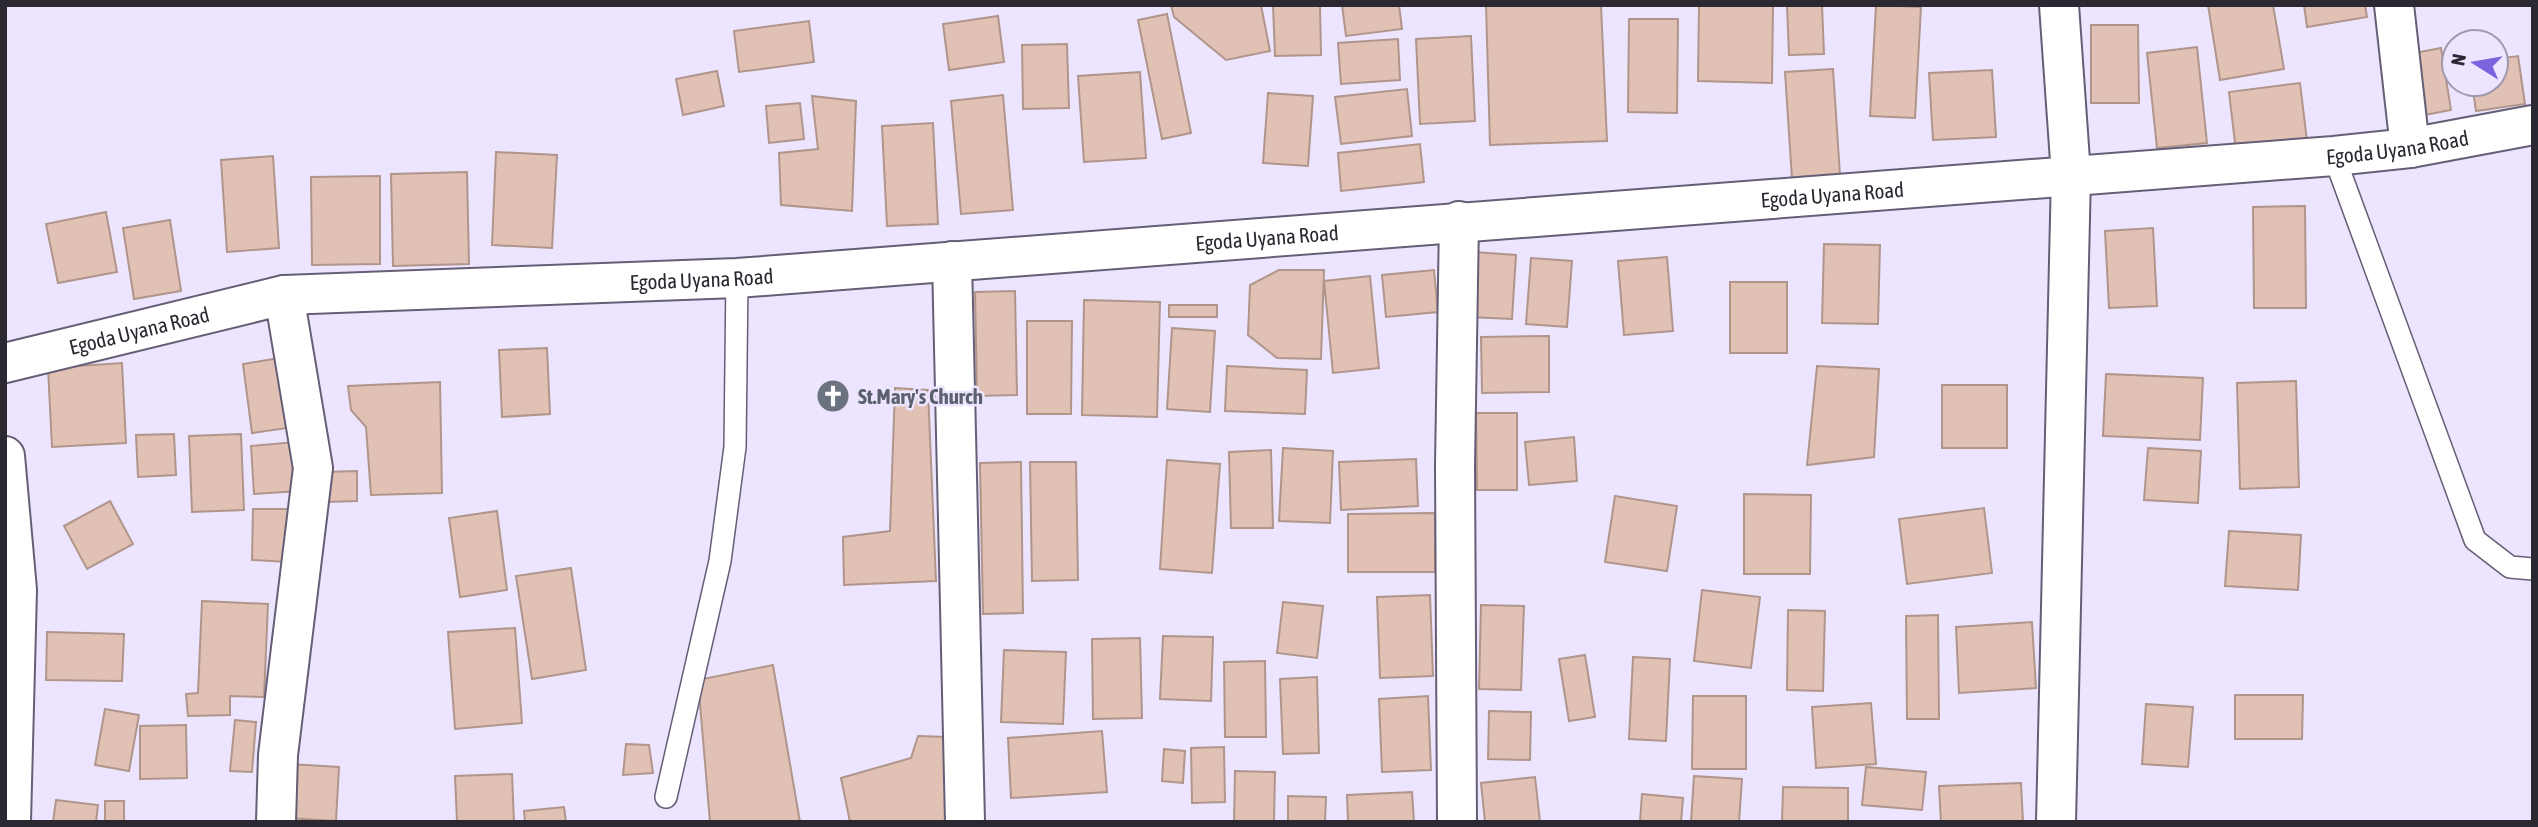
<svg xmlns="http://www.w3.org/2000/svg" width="2538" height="827" viewBox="0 0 2538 827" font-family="'Asap Condensed',sans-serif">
	<rect width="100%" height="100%" fill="#ede5ff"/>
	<path fill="#e0c1b4" stroke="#b0958a" stroke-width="2" d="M1171,5H1261L1270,51L1226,60L1174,17Z
		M1273,5H1320L1321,55L1275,56Z
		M1342,5H1399L1402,29L1346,36Z
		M1486,5H1601L1607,141L1490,145Z
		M1699,5H1773L1772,83L1698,81Z
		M1787,5H1822L1824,54L1789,55Z
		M1876,5L1921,7L1915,118L1870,116Z
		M2208,5H2273L2284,69L2220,80Z
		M2304,5H2365L2367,17L2307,27Z
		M1167,14L1191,133L1162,139L1138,20Z
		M998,16L1004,62L949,70L943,24Z
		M1629,19H1678L1677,113L1628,112Z
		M809,21L814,62L739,72L734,31Z
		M2091,25H2138L2139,103H2091Z
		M1471,36L1475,121L1420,124L1416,39Z
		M1398,39L1400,80L1341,84L1338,43Z
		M1067,44L1069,108L1023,109L1022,45Z
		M2197,47L2207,143L2157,148L2147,53Z
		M2441,48L2451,110L2414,117L2404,55Z
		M2518,56L2525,104L2476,111L2472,84H2496V59Z
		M1833,69L1840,175L1792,179L1785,72Z
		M1992,70L1996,137L1933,140L1929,73Z
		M717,71L724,106L683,115L676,79Z
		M1140,72L1146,158L1084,162L1078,76Z
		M2300,83L2307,141L2236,151L2229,92Z
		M1407,89L1412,136L1341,144L1335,97Z
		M1268,93L1313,96L1308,166L1263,163Z
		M1003,95L1013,210L961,214L951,101Z
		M812,96L856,101L852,211L781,205L779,153L818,149Z
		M800,103L804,139L769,143L766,106Z
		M933,123L938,224L887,226L882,126Z
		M1420,144L1424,182L1341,191L1338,153Z
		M496,152L557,155L552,248L492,245Z
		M273,156L279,248L227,252L221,160Z
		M467,172L469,264L393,266L391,174Z
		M380,176V264L312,265L311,177Z
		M2305,206L2306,308H2254L2253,207Z
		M106,212L117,272L58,283L46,224Z
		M170,220L181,291L134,299L123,228Z
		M2153,228L2157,306L2109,308L2105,231Z
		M1824,244L1880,245L1878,324L1822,323Z
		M1473,252L1516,255L1512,319L1469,317Z
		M1667,257L1673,331L1624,335L1618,261Z
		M1531,258L1572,261L1567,327L1526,324Z
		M1279,270H1324L1321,359L1277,358L1248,335L1250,285Z
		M1434,270L1438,312L1386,317L1382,275Z
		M1370,276L1379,368L1333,373L1324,281Z
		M1730,282H1787V353H1730Z
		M1015,291L1017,395L977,396L975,292Z
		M1084,300L1160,302L1157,417L1082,415Z
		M1169,305H1217V317H1169Z
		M1027,321H1072L1071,414H1027Z
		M1172,328L1215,331L1210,412L1167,409Z
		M1549,336V392L1482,393L1481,337Z
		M547,348L550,414L502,417L499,350Z
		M291,356L301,426L252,433L243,364Z
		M122,363L126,443L52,447L48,368Z
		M1227,366L1307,370L1305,414L1225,411Z
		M1817,366L1879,369L1874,457L1807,465Z
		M2106,374L2203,378L2200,440L2103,436Z
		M2296,381L2299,487L2240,489L2237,383Z
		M440,382L442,493L371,495L366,427L351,410L348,386Z
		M1942,385H2007V448H1942Z
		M895,388L928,390L936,581L844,585L843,537L890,531Z
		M1476,413H1517V490H1477Z
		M174,434L176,475L138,477L136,435Z
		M241,434L244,510L192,512L189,436Z
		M1574,437L1577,481L1529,485L1525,442Z
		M295,442L298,491L254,494L251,446Z
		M1283,448L1333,451L1330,523L1279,521Z
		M2148,448L2201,451L2198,503L2144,500Z
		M1271,450L1273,528H1231L1229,452Z
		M1416,459L1418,506L1341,510L1339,462Z
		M1167,460L1220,464L1212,573L1160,569Z
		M1021,462L1023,613L983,614L980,463Z
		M1030,462H1076L1078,580L1032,581Z
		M357,471V501L326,502L325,472Z
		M1744,494L1811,495L1810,574H1744Z
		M1615,496L1677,506L1667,571L1605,562Z
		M110,501L133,544L87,569L64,526Z
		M1984,508L1992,573L1907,584L1899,519Z
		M253,509H288L286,562L252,560Z
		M497,511L507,590L460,597L449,518Z
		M1435,513V572H1348V514Z
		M2229,531L2301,535L2298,590L2225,586Z
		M571,568L586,670L532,679L516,576Z
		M1702,590L1760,597L1751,668L1694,661Z
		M1430,595L1433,676L1380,678L1377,597Z
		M202,601L268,604L264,697L230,696V715L188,716L186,694L198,693Z
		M1283,602L1323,606L1317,658L1277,653Z
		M1481,605L1524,606L1521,690L1479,689Z
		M1788,610L1825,611L1823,691L1787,690Z
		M1938,615L1939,719H1907L1906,616Z
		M2032,622L2036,688L1959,693L1956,627Z
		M515,628L522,723L455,729L448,632Z
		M47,632L124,634L122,681L46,680Z
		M1163,636L1213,637L1211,701L1160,699Z
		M1140,638L1142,718L1093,719L1092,639Z
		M1004,650L1066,652L1063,724L1001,722Z
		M1585,655L1595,717L1569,721L1559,659Z
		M1633,657L1670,659L1666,741L1629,739Z
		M1265,661L1266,737H1225L1224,662Z
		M773,665L800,822H710L698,680Z
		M1317,677L1319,753L1283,754L1280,679Z
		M2235,695H2303L2302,739H2235Z
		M1428,696L1431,770L1382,772L1379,699Z
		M1693,696H1746V769H1692Z
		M1871,703L1876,764L1816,768L1812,707Z
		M2146,704L2193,707L2188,767L2142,764Z
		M105,709L139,715L129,771L95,765Z
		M1489,711L1531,712L1530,760L1488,759Z
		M235,720L256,722L252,772L230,771Z
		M186,725L187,778L140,779V726Z
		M1102,731L1107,792L1011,798L1008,738Z
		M918,736L948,737L952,822H850L841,778L911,758Z
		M626,744L649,745L653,773L623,775Z
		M1224,747L1225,802L1192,803L1191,748Z
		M1164,749L1185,751L1183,783L1162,781Z
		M289,764L339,767L336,821L287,818Z
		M1866,767L1926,772L1922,810L1862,805Z
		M1235,771L1275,772L1274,822H1234Z
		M512,774L514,822H457L455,776Z
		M1694,776L1742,779L1739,822H1691Z
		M1535,777L1540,822H1485L1481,783Z
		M2021,783L2023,822H1941L1939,786Z
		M1783,787L1848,788V822H1782Z
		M1412,792L1414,822H1348L1347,795Z
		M1642,794L1683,798L1681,822H1640Z
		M1288,796L1326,797L1325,822H1288Z
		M56,800L98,805L96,822H53Z
		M105,801H124V822H105Z
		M564,807L566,822H525L524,811Z"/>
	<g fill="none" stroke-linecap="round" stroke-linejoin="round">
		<defs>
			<path id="service" d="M2334,156L2475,540L2510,567L2533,569
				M666,797L720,561L735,447L737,278"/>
			<path id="minor" d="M2394,5L2410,148
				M952,261L965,822
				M5,456L17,590L11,822
				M276,822L278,755L313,468L284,295
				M1457,822L1455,465L1459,221
				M2056,822L2071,175L2059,5"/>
			<g id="primary">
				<path id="s1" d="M5,363L284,295L737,278L2334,156L2410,148L2533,125"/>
			</g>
		</defs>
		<use href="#service" stroke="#665e75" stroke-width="24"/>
		<use href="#minor" stroke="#665e75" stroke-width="42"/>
		<use href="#primary" stroke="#665e75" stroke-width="42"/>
		<use href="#service" stroke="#fff" stroke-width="21"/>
		<use href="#minor" stroke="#fff" stroke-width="38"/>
		<use href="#primary" stroke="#fff" stroke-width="38"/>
	</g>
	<defs>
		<symbol id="church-disc" viewBox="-11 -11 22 22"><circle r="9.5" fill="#6b7280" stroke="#ede5ff"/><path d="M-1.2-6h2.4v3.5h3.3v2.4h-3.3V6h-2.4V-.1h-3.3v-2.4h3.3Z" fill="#fff"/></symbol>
	</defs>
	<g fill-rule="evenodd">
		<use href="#church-disc" x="814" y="377" width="38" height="38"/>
	</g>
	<g text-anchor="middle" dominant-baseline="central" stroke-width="5" stroke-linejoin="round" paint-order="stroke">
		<g font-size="21" fill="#2c2832" stroke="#ede5ff">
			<text stroke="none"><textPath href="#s1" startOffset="2406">Egoda Uyana Road</textPath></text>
			<text stroke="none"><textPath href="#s1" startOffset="1839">Egoda Uyana Road</textPath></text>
			<text stroke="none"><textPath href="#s1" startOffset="1272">Egoda Uyana Road</textPath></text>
			<text stroke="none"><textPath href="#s1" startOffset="705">Egoda Uyana Road</textPath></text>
			<text stroke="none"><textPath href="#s1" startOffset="138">Egoda Uyana Road</textPath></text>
		</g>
		<g font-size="21" font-weight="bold" fill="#5b616d" stroke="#ede5ff" text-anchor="start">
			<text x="858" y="396">St.Mary's Church</text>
		</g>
	</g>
	<rect width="2538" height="827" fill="none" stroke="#2c2832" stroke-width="14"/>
	<g transform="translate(2475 63) rotate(281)"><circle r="33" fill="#ede5ff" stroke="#a099ad" stroke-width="2"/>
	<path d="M0-5L12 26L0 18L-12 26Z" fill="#7c63de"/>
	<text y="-10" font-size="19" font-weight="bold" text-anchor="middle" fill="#2c2832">N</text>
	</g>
</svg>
